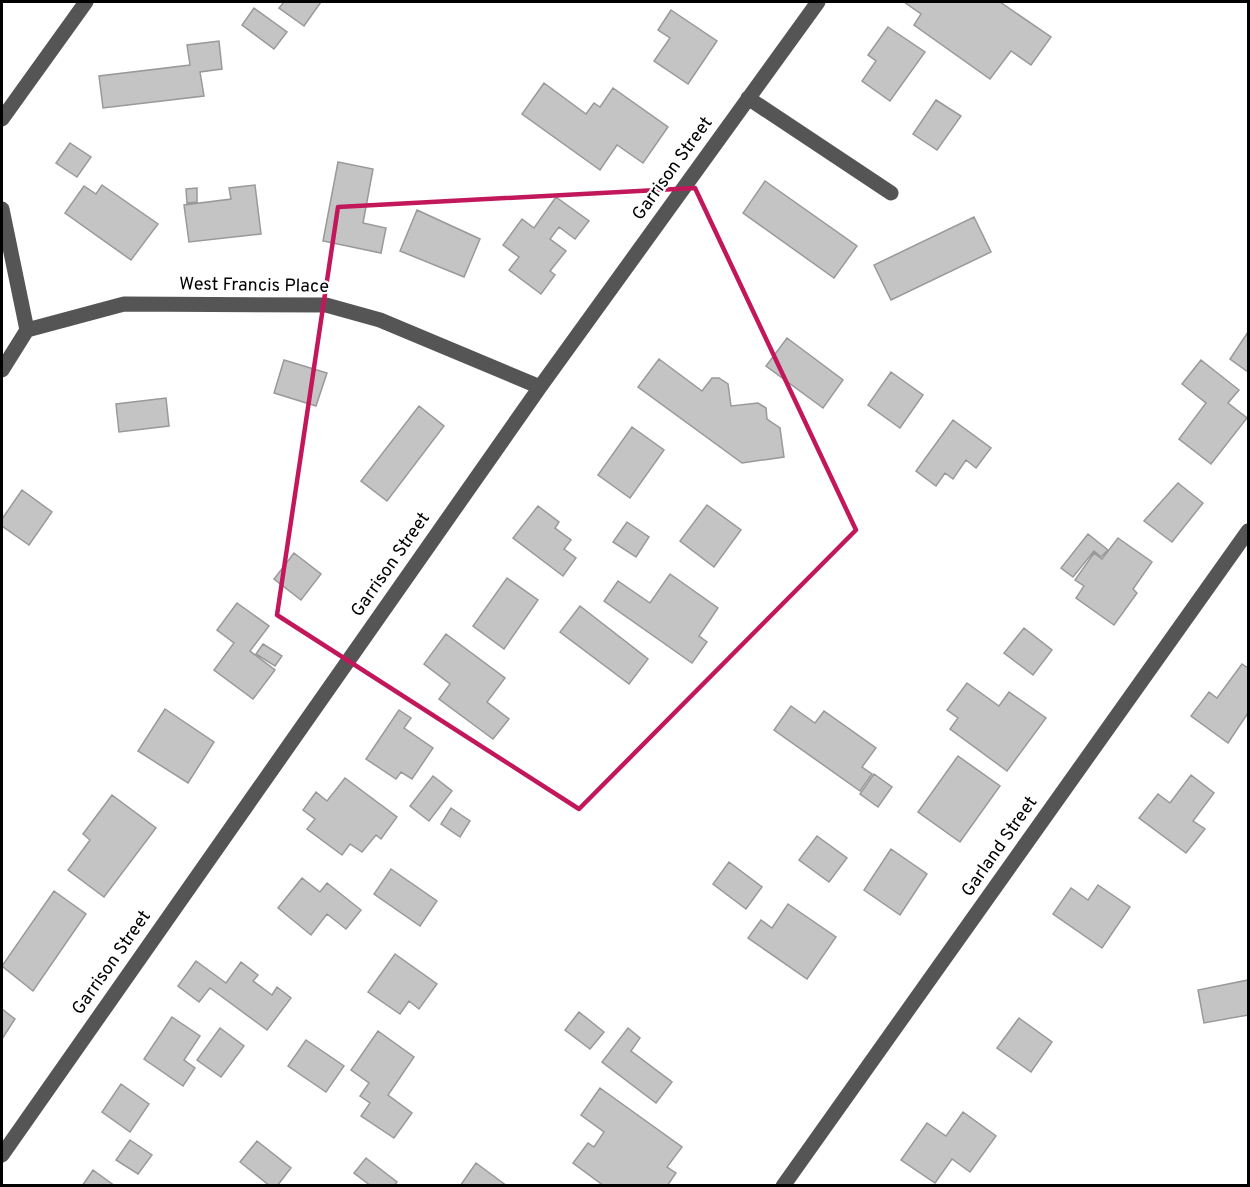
<svg xmlns="http://www.w3.org/2000/svg" width="1250" height="1187" viewBox="0 0 1250 1187" font-family="Overpass,sans-serif">
	<rect width="100%" height="100%" fill="#fff"/>
	<path fill="#c4c4c4" stroke="#999" stroke-width="1.5" d="M284,2H321L304,26L279,8Z
		M904,2H1000L1051,37L1031,65L1011,51L990,79L914,25L921,14Z
		M254,8L287,32L274,49L242,25Z
		M671,10L717,41L688,84L654,61L670,38L658,30Z
		M888,27L925,52L890,101L862,81L876,61L868,55Z
		M219,41L222,69L200,72L204,96L103,108L99,76L190,65L187,45Z
		M544,83L586,114L594,103L600,107L613,88L668,127L643,163L617,145L600,170L522,114Z
		M936,100L961,116L937,150L913,134Z
		M70,143L91,157L77,177L56,163Z
		M338,162L373,169L363,223L386,228L381,253L323,241Z
		M765,181L857,246L834,278L743,213Z
		M102,185L158,224L131,260L65,213L84,186L96,194Z
		M255,185L261,234L189,242L184,205L231,199L229,188Z
		M197,188V202L187,203L186,189Z
		M556,197L589,221L575,239L559,227L550,239L566,251L550,271L555,275L541,294L509,270L519,257L503,245L522,219L534,228Z
		M417,210L480,239L464,277L400,251Z
		M974,217L991,252L891,300L874,265Z
		M1248,332V372L1230,359Z
		M787,338L843,380L823,408L766,366Z
		M659,359L702,391L712,378H719L728,384L731,406L758,403L766,408L767,419L780,428L784,457L742,463L638,387Z
		M284,360L327,373L316,406L274,393Z
		M1201,360L1239,390L1228,403L1247,418L1211,464L1179,439L1206,403L1182,384Z
		M891,372L923,395L900,428L868,405Z
		M166,398L169,426L119,432L116,404Z
		M419,406L444,426L387,501L361,481Z
		M953,420L991,448L976,468L966,460L953,479L945,473L936,486L916,471Z
		M632,427L664,450L630,498L598,475Z
		M1178,483L1203,503L1172,542L1144,521Z
		M22,490L52,512L29,545L2,526V519Z
		M707,505L741,530L714,567L680,541Z
		M538,506L559,522L555,528L571,540L564,549L576,558L563,576L513,538Z
		M627,522L649,537L636,557L613,542Z
		M1088,534L1108,550L1101,557L1094,551L1073,577L1061,568Z
		M1118,538L1152,562L1133,589L1137,593L1114,625L1076,598L1084,586L1075,580L1094,553L1102,559Z
		M294,553L321,574L301,600L274,579Z
		M670,574L718,608L699,636L707,642L692,663L604,601L618,581L650,603Z
		M507,578L538,600L504,649L473,626Z
		M237,603L269,626L250,651L275,670L253,699L214,670L234,643L217,630Z
		M580,606L648,659L629,684L560,632Z
		M1024,628L1052,650L1033,675L1004,653Z
		M446,634L505,678L487,702L509,719L493,739L439,699L450,684L424,664Z
		M263,644L282,656L275,666L256,654Z
		M1242,664L1248,668V713L1228,743L1191,716L1209,692L1217,698Z
		M967,683L999,706L1009,692L1046,718L1007,771L950,729L958,718L947,710Z
		M791,706L815,723L824,711L876,748L862,767L872,774L860,791L774,730Z
		M165,709L214,742L188,783L138,751Z
		M399,710L411,718L404,728L433,748L412,779L401,772L396,779L366,759Z
		M958,756L1000,786L960,842L918,812Z
		M874,774L892,787L878,807L860,794Z
		M1191,775L1214,793L1193,821L1205,829L1186,853L1139,818L1158,794L1170,803Z
		M433,776L452,791L429,821L410,806Z
		M345,778L397,817L381,839L376,835L362,852L350,844L342,855L307,829L315,819L303,810L316,792L327,801Z
		M112,795L156,828L104,897L68,870L90,840L83,834Z
		M451,808L470,821L460,837L441,824Z
		M817,836L847,858L829,882L799,860Z
		M891,849L927,874L900,915L864,890Z
		M729,862L762,887L746,909L713,884Z
		M391,869L437,901L420,926L374,894Z
		M302,878L320,892L327,883L361,910L346,929L327,914L311,935L278,908Z
		M1098,885L1130,907L1102,948L1053,914L1071,888L1088,900Z
		M54,891L86,914L33,991L2,966Z
		M788,904L836,937L807,979L748,938L761,920L772,928Z
		M395,954L437,984L419,1009L409,1001L400,1014L368,992Z
		M196,961L226,983L241,962L258,975L253,981L272,995L277,987L291,998L267,1030L210,988L199,1002L178,986Z
		M1248,980V1015L1204,1023L1198,990Z
		M2,1009L15,1019L2,1039Z
		M579,1012L604,1032L590,1049L565,1030Z
		M172,1017L200,1036L184,1060L195,1068L183,1086L144,1059Z
		M1019,1018L1052,1042L1031,1072L997,1048Z
		M220,1028L244,1046L221,1077L197,1060Z
		M628,1028L640,1038L631,1051L672,1082L656,1103L602,1062Z
		M378,1031L414,1057L388,1095L412,1113L394,1138L361,1116L370,1103L360,1096L369,1083L351,1070Z
		M306,1040L344,1066L326,1092L288,1066Z
		M121,1084L149,1104L130,1132L102,1112Z
		M600,1088L682,1147L667,1167L676,1173L667,1186H604L573,1163L588,1143L594,1147L604,1132L581,1115Z
		M963,1112L996,1136L970,1172L952,1159L935,1183L901,1160L927,1123L946,1136Z
		M130,1140L152,1155L138,1174L116,1160Z
		M257,1141L291,1168L277,1186H270L240,1162Z
		M366,1158L397,1182L394,1186H371L354,1173Z
		M476,1163L507,1186H460Z
		M93,1170L115,1186H82Z"/>
	<g fill="none" stroke-linecap="round" stroke-linejoin="round">
		<path stroke="#555" stroke-width="15" d="M748,98L891,193
			M2,119L86,2
			M2,209L27,330
			M27,330L124,304L326,305L380,320L540,387
			M2,370L27,330
			M2,1155L540,387L818,2
			M783,1186L1248,531"/>
	</g>
	<path fill="none" stroke="#c2185b" stroke-width="4.5" stroke-linejoin="round" d="M695,188L856,530L579,809L277,615L338,207Z"/>
	<g text-anchor="middle" dominant-baseline="central" stroke-width="4.5" stroke-linejoin="round" paint-order="stroke">
		<g font-size="18" fill="#000" stroke="#fff">
			<text transform="translate(673 169) rotate(-54)">Garrison Street</text>
			<text transform="translate(254 286) rotate(1)">West Francis Place</text>
			<text transform="translate(391 565) rotate(-55)">Garrison Street</text>
			<text transform="translate(1000 847) rotate(-55)">Garland Street</text>
			<text transform="translate(112 963) rotate(-55)">Garrison Street</text>
		</g>
	</g>
	<rect width="1250" height="1187" fill="none" stroke="#000000" stroke-width="6"/>
</svg>
